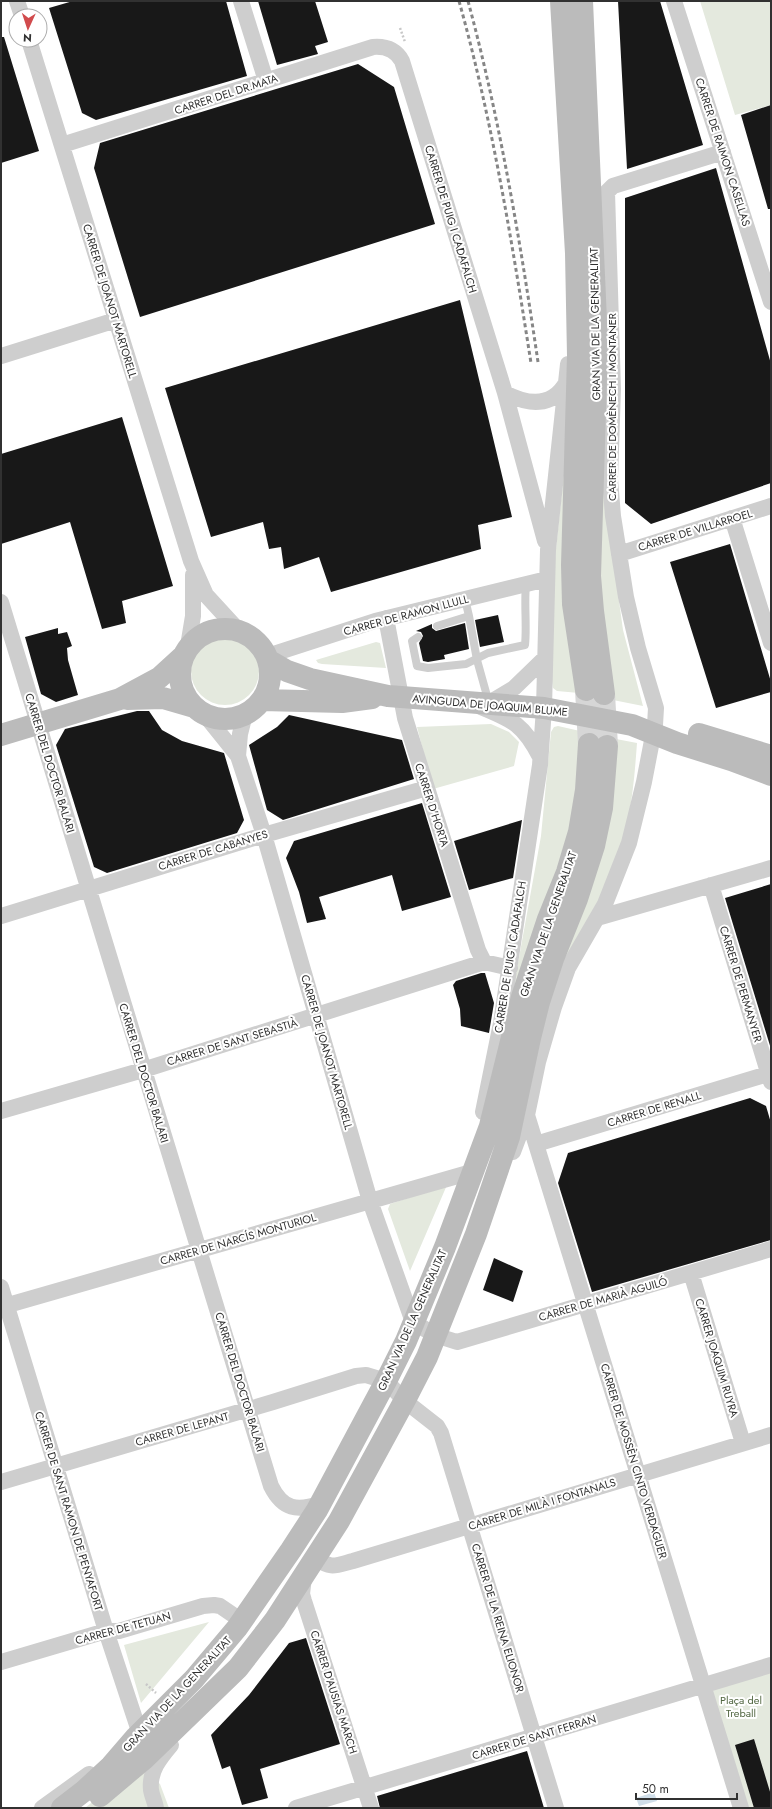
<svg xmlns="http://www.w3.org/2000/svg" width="772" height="1809" viewBox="0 0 772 1809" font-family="Jost,sans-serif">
	<rect width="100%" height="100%" fill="#fff"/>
	<path fill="#e4e9de" d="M700,1H771V105L735,115Z
		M571,405L579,693L557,691L553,688L552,681V587Z
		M602,439L612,550L623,630L643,706L613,700L600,618Z
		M191 671a34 34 0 1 1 68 0a34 34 0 1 1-68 0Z
		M376,642L380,643L386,668L322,664L318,663L316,660Z
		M491,724L509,732L519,742L514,766L433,789L417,727Z
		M558,726L580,731V771L575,814L507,1024L541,836L551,732L554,727Z
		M616,739L637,743C635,770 633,797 627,824C614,877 588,928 556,971L614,778Z
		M447,1185L410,1271L388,1209L390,1204Z
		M209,1622L141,1703L124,1645Z
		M771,1665V1808H741L704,1685Z
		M137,1765L160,1784L169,1808H85Z"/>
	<path fill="#d0dee9" d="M654,1792L657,1801L639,1806L636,1798Z"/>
	<path fill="#181818" d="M73,1H226L247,76L96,120L82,113L49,8Z
		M258,1H315L328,42L315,46L318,54L277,65Z
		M618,1H660L703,145L627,169Z
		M1,37H4L39,151L1,163Z
		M358,64L394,87L435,224L140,317L94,168L100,143Z
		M771,105V209H768L741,115Z
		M716,168L771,364V483L651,524L625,503V198Z
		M460,300L512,517L478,525L481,549L331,592L319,557L284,569L281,547L269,549L263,522L211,537L165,388Z
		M122,417L173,586L122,601L126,623L102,629L70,522L1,544V454Z
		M730,544L771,682V692L716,708L670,562Z
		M498,615L504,642L480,647L475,620Z
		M465,623L469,649L444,655L445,659L428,662L423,661L419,643L423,636L421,632L416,631L432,624V628L436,631Z
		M58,628V634L67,632L72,646L67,648L68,660L78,695L56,702L41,694L25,637Z
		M137,711H149L162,730L182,741L224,753L244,820L237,833L107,873L94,867L56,745L65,729Z
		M289,715L402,740L414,779L283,820L267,810L249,745L277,727Z
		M422,803L451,897L402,911L392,875L319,897L326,919L307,923L299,892L286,858L294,841Z
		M522,820L513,878L469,890L454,841Z
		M771,884V1049L725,898Z
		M481,973H485L494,1003L489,1033L461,1026L460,1009L453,985L456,981Z
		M750,1098L766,1106L771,1123V1240L592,1292L558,1183L568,1153Z
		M494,1258L523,1271L513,1302L483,1290Z
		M306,1638L340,1744L260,1769L268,1798L242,1805L230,1766L222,1769L211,1735L249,1695L289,1643Z
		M754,1739L771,1795V1808H754L735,1745Z
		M527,1751L544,1808H380L377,1796Z"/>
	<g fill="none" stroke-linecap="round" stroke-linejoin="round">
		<path stroke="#d6d6d6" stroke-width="22" stroke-dasharray="22 11" stroke-linecap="butt" d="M586,690L589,744
			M604,694L607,746"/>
		<path stroke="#c8c8c8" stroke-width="2.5" stroke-dasharray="2 2" stroke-linecap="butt" d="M400,28L405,42
			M146,1684L156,1693"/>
		<path stroke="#cecece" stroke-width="8" d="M469,616L477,660L489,703
			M437,626L469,616L465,599
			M418,637L412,641L417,666L428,668L466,664L488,653L525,645C527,625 524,605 526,584"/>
		<path stroke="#cecece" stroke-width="16" d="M17,1L22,16
			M241,1L266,81
			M674,1L771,302
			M29,40L191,561L206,595L239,631
			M62,145L373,47C386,46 396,50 402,61L505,393L545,541
			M1,356L116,320
			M505,393C528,405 552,408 566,383
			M732,518L771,643
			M619,554L771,506
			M1,602L271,1486C283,1510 297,1511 320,1504
			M386,618L405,718L478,950L484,962L510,968
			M188,646L193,616V575
			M267,656L375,621L547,579
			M489,703L514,688L545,658
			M481,707C513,720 524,725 540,757
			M205,715L238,756L264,835L370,1201L413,1322L435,1335L457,1342L771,1249
			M238,756L240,734L245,714
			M711,885L771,1082
			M1,916L264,835L427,788
			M597,918L771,868
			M1,1111L143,1070L484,962
			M483,1112L501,1023L540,765L544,708L548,550L568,364
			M527,1115L741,1808
			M536,1144L771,1073
			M513,1152L527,1115L538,1062L554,1007L568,968L605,904L629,843L644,782L655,725L656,708L638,648L626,597L613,516L610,479L613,389L607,192L613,186L723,152
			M691,1273L743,1443
			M1,1287L106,1631L140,1734
			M1,1307L475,1171
			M1,1482L273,1402L356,1376L366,1375L386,1381L405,1401L437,1426L441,1433L556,1808
			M315,1558C332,1569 334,1566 353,1561L771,1435
			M304,1577L302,1594L304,1601L371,1808
			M1,1662L106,1631H119L203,1606L214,1605L220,1606L242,1621
			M42,1808L89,1774
			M156,1808C155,1802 152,1796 151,1790C149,1771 160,1758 171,1745
			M296,1808L771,1665"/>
		<path stroke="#bbb" stroke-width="22" d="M561,1L576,253L578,356L572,565L573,604L586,690
			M582,1L597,344L590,576L593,611L604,694
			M180 674a45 45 0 1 1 90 0a45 45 0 1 1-90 0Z
			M268,660L287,671L310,679L388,696L544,708L632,725L677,743L731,760L771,775
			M127,699L163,698L194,707
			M262,700L342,702L372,698
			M699,734L771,756
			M1,735L120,699L159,678L182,657
			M100,1796L144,1759L238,1668L275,1620L339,1521L406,1398L427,1357L476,1234L509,1137L530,1038L539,1002L553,959L577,899L594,846L602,808L607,746
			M62,1808L84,1791L111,1766L136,1737L194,1679L237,1628L291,1550L317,1510L386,1381L406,1341L445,1247L490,1126L522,997L548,919L567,872L579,832L586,790L589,744"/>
		<path stroke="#868686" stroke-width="3" stroke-dasharray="4 3" stroke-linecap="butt" d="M459,1C492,119 512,242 531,363
			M468,1C500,120 520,240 538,362"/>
	</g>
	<g text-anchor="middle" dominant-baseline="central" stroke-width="4" stroke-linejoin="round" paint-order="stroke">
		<g font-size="11" fill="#313131" stroke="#fff">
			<text transform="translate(226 94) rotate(-18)">CARRER DEL DR.MATA</text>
			<text transform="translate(723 152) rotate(72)">CARRER DE RAIMON CASELLAS</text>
			<text transform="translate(451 219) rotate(73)">CARRER DE PUIG I CADAFALCH</text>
			<text transform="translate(110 301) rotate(73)">CARRER DE JOANOT MARTORELL</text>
			<text transform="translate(595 324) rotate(-91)">GRAN VIA DE LA GENERALITAT</text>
			<text transform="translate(612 407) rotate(-90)">CARRER DE DOMÈNECH I MONTANER</text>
			<text transform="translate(695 530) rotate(-17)">CARRER DE VILLARROEL</text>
			<text transform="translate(406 615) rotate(-15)">CARRER DE RAMON LLULL</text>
			<text transform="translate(490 705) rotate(5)">AVINGUDA DE JOAQUIM BLUME</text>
			<text transform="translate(50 763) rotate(73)">CARRER DEL DOCTOR BALARI</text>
			<text transform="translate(432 805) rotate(72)">CARRER D'HORTA</text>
			<text transform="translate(213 850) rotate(-17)">CARRER DE CABANYES</text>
			<text transform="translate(548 924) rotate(-71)">GRAN VIA DE LA GENERALITAT</text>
			<text transform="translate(510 957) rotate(-81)">CARRER DE PUIG I CADAFALCH</text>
			<text transform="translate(741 984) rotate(73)">CARRER DE PERMANYER</text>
			<text transform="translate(232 1042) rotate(-17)">CARRER DE SANT SEBASTIÀ</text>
			<text transform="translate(327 1052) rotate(74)">CARRER DE JOANOT MARTORELL</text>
			<text transform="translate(144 1073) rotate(73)">CARRER DEL DOCTOR BALARI</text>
			<text transform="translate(654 1109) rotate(-17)">CARRER DE RENALL</text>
			<text transform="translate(238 1239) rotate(-16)">CARRER DE NARCÍS MONTURIOL</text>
			<text transform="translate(603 1299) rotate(-16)">CARRER DE MARIÀ AGUILÓ</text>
			<text transform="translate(412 1320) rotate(-66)">GRAN VIA DE LA GENERALITAT</text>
			<text transform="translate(717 1358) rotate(73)">CARRER JOAQUIM RUYRA</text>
			<text transform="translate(240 1382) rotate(73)">CARRER DEL DOCTOR BALARI</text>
			<text transform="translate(182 1429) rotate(-16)">CARRER DE LEPANT</text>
			<text transform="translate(634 1461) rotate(73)">CARRER DE MOSSÈN CINTO VERDAGUER</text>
			<text transform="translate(542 1504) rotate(-17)">CARRER DE MILÀ I FONTANALS</text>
			<text transform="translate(69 1511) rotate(73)">CARRER DE SANT RAMON DE PENYAFORT</text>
			<text transform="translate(498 1618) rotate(73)">CARRER DE LA REINA ELIONOR</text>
			<text transform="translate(123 1628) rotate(-15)">CARRER DE TETUAN</text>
			<text transform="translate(334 1692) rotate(72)">CARRER D'AUSIAS MARCH</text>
			<text transform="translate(177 1694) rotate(-47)">GRAN VIA DE LA GENERALITAT</text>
			<text transform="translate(534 1737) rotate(-17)">CARRER DE SANT FERRAN</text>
		</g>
		<g font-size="11" fill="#536843" stroke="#fff">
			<text x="741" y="1700">Plaça del<tspan x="741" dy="13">Treball</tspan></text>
		</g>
	</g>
	<rect width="772" height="1809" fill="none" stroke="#313131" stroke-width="4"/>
	<g transform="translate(28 28) rotate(183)"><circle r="19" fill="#ffffff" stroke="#adadad"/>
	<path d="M0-3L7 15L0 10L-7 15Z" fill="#d14b4d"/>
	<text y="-6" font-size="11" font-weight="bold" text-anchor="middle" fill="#313131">N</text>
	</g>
	<path d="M636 1793v6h101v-6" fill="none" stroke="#313131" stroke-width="2"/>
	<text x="642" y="1793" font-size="12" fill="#313131" stroke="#ffffff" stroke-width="3" paint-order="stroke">50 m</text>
</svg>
